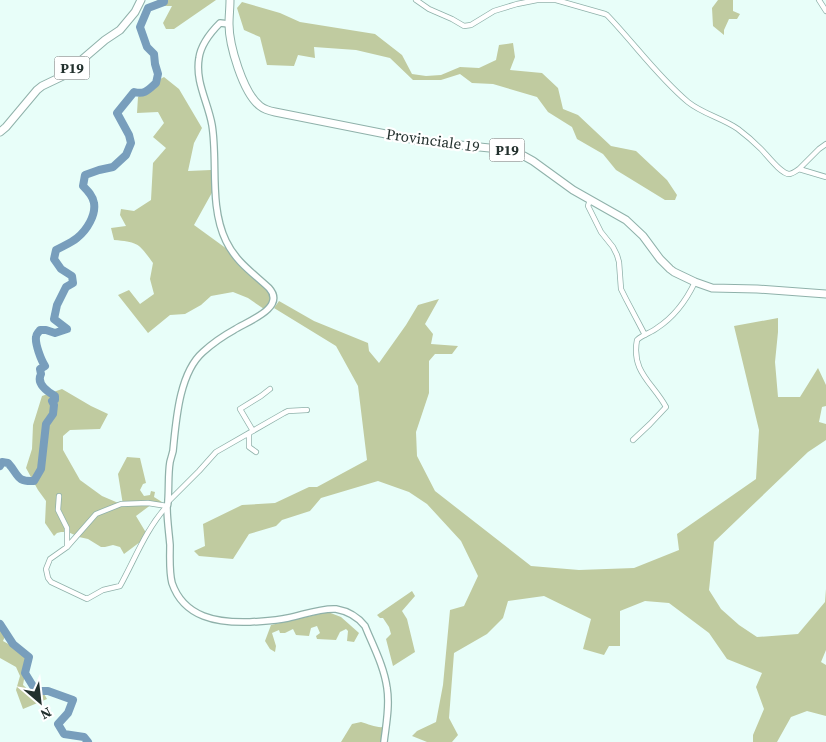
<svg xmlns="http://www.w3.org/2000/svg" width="826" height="742" viewBox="0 0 826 742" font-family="'Source Serif 4',serif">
	<rect width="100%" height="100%" fill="#e8fef9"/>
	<path fill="#c0cba0" d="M158,0H216L174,29H166L163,23L172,6H155L143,15L147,6Z
		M718,0H733V11L740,14L737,19H729L724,30V35L713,26L712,8Z
		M242,2L280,13L300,22L375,34L402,55L412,74L426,76L441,75L460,67L479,68L496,60L499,45L513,43L515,57L510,70L542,73L558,88L563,109L578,115L611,146L636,151L667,180L677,195L675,200H665L616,170L603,154L577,139L572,127L548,112L537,97L493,84L472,83L460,74L441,80H413L390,58L356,50L314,47L315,58L298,55L294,66L267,65L260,37L244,30L237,8Z
		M164,77L179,89L202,128L194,143L188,171L211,170L215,184L214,189L194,225L227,249L241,266L272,295L270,302L264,309L248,298L233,292L211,296L201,305L185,314L170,315L148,333L118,295L129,290L140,304L154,294L150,279L153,263C139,244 139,242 114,240L111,228L126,226L120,215L121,209L134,211L151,200L153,163L166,148L153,137L164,123L158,112L137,113L138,97L149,85Z
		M439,299L425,324L433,334L431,344L458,346L452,354H435L429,361V393L416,432L417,456L435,491L531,566L579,570L634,568L679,550L677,534L756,479L759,430L734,326L778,318V332L775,362L778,397H800L818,368L826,385V406L822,407L819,422L826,424V440L808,452L714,542L709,590L721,609L739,625L757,637L798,634L825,602L826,589V650L821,662L826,665V716L807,711L791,717L777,742H753V735L764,709L756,687L762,673L727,659L709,633L669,603L645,601L620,611V646H609L604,655L583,649L591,619L544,596L508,601L503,618L487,634L454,653L449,718L458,735L452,742H427L412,736L417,731L436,722L443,685L450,610L464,606L478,576L461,541L427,504L409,492L378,481L321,498L310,511L282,520L276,526L249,534L233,559L199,556L194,551L205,546L203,524L242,505L275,503L309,487H317L367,460L358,386L336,346L274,308L279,301L314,321L368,343L369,351L379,363L406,325L418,305Z
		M62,389L91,406L108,414L100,429L70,430L63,436V450L80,480L102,496L123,505L118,474L127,457L140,458L146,483L143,484L140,490L144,496L150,495L151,491L155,492L154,497L162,502L152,504L136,516L148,536L124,554L120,547L113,545L105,547H101L88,539L79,537L68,532H61L57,533L54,536L45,523L46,501L38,490L26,468L32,449L33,425L42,396Z
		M412,591L415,596L402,611L407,619L415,652L393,666L386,639L391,634L389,627L383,618H380L377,615Z
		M328,612L341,617L359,633L354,642L347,641L348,631L346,629L340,632L336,640L317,639L316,636L320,633L317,626L311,628L309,636L296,635L293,629L285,633H280L279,630L272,633L276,646L275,652L270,649L265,641L271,625Z
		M0,627L6,634L3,641L30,656L32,662L24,664L25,674L23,685L34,695L43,692L47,699L23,709L16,690L20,676L16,667L0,658Z
		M361,722C368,724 377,728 383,727L381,742H341L352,724Z"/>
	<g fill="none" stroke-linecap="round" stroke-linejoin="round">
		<path stroke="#789ebc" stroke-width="8" d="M0,466L2,462L8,463C19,475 16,482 34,481L41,469L46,424L53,414L54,405L52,401L55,400V396C46,391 36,384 41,374L40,369L45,366C41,360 35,344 36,337C36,334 38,333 40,330H46L55,333L67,329L54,319L57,305L66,287L73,283L72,276L61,269L54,259L56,250C63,246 71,243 77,238C87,230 96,215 94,203C93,196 88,191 83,186L85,175L99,170L113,167L126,155L131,143L129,135L117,113L134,92C145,95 148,90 156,83L158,74L155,64L154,54L147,47L140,27L148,8L164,2V0
			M0,624L13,644L29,657L25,673L36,691H48L73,700L68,713L58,724L64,734L84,737L88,742"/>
		<defs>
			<path id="minor" d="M416,0L429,9L452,19L464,26L471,25L494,11L517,4L537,0H556L605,14L607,15C634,43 658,77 688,102C703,114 722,118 738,129C746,135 754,142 761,149C767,155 781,174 789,174C792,174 796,171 799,169L826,177
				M819,0L826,11
				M799,169L819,149L826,144
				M590,200L588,206L601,232L613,247L617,255L619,262L621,289L626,299L645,335
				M253,431L240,409L261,396L270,389
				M249,433V447L256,452
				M633,440L650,424L666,407C653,383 631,372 637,340C643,334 651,333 657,328C674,317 686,301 695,282
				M59,496L58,510L67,528V547
				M169,501L199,471L216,452L284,413L288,411L307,410
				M148,503L167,506C146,529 135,559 120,586L103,590L87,599L51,582L48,578L46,569L50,559L67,547L96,514L121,504Z"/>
			<path id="tertiary" d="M229,24L220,23C210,33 201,44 199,58C195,82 208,102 212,125C218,161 209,206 226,241C236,262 253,273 269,288C287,308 246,322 234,330C223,336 213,343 203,352C179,373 176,421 173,451C172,455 171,458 170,462C168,474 169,487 168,500C168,502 168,505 167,507C167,519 169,533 170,545C170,557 169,571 172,583C184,618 218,623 250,622C263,621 275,621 288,618C303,615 320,608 336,609C347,611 358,617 365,626C373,646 384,666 387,688C390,706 386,725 384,742"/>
			<path id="primary" d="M230,0C230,8 229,16 229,24C229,45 243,93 260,106C265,110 270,111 275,112L421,141L509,150L524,156L533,161L573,190L626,220L643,236L660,259L670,269L674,272L695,282L712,288L757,289L826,294
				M0,132L6,127L37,90L42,86L63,76L105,40L120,30L135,12L141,0"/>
		</defs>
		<use href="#minor" stroke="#8fb1aa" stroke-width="6"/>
		<use href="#tertiary" stroke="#8fb1aa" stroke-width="8"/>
		<use href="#primary" stroke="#8fb1aa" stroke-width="9"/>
		<use href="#minor" stroke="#fff" stroke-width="4.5"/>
		<use href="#tertiary" stroke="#fff" stroke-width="5.5"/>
		<use href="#primary" stroke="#fff" stroke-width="7"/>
	</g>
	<g text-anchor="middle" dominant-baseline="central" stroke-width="4.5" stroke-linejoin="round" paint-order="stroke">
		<g fill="#fff" stroke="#646e6c" stroke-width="1">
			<rect x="54.5" y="56.5" width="35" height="23" rx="4"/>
			<rect x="489.5" y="138.5" width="35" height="23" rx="4"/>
		</g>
		<g font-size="14" font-weight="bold" fill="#22302d">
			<text x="72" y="68">P19</text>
			<text x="507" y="150">P19</text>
		</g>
		<g font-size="15" fill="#22302d" stroke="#fff">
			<text transform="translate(433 140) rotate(8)">Provinciale 19</text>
		</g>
	</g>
	<g transform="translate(40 702) rotate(152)" stroke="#ffffff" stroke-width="4" paint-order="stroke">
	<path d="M0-4L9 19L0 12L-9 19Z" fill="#22302d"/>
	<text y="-8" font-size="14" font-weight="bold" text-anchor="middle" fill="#22302d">N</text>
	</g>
</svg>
